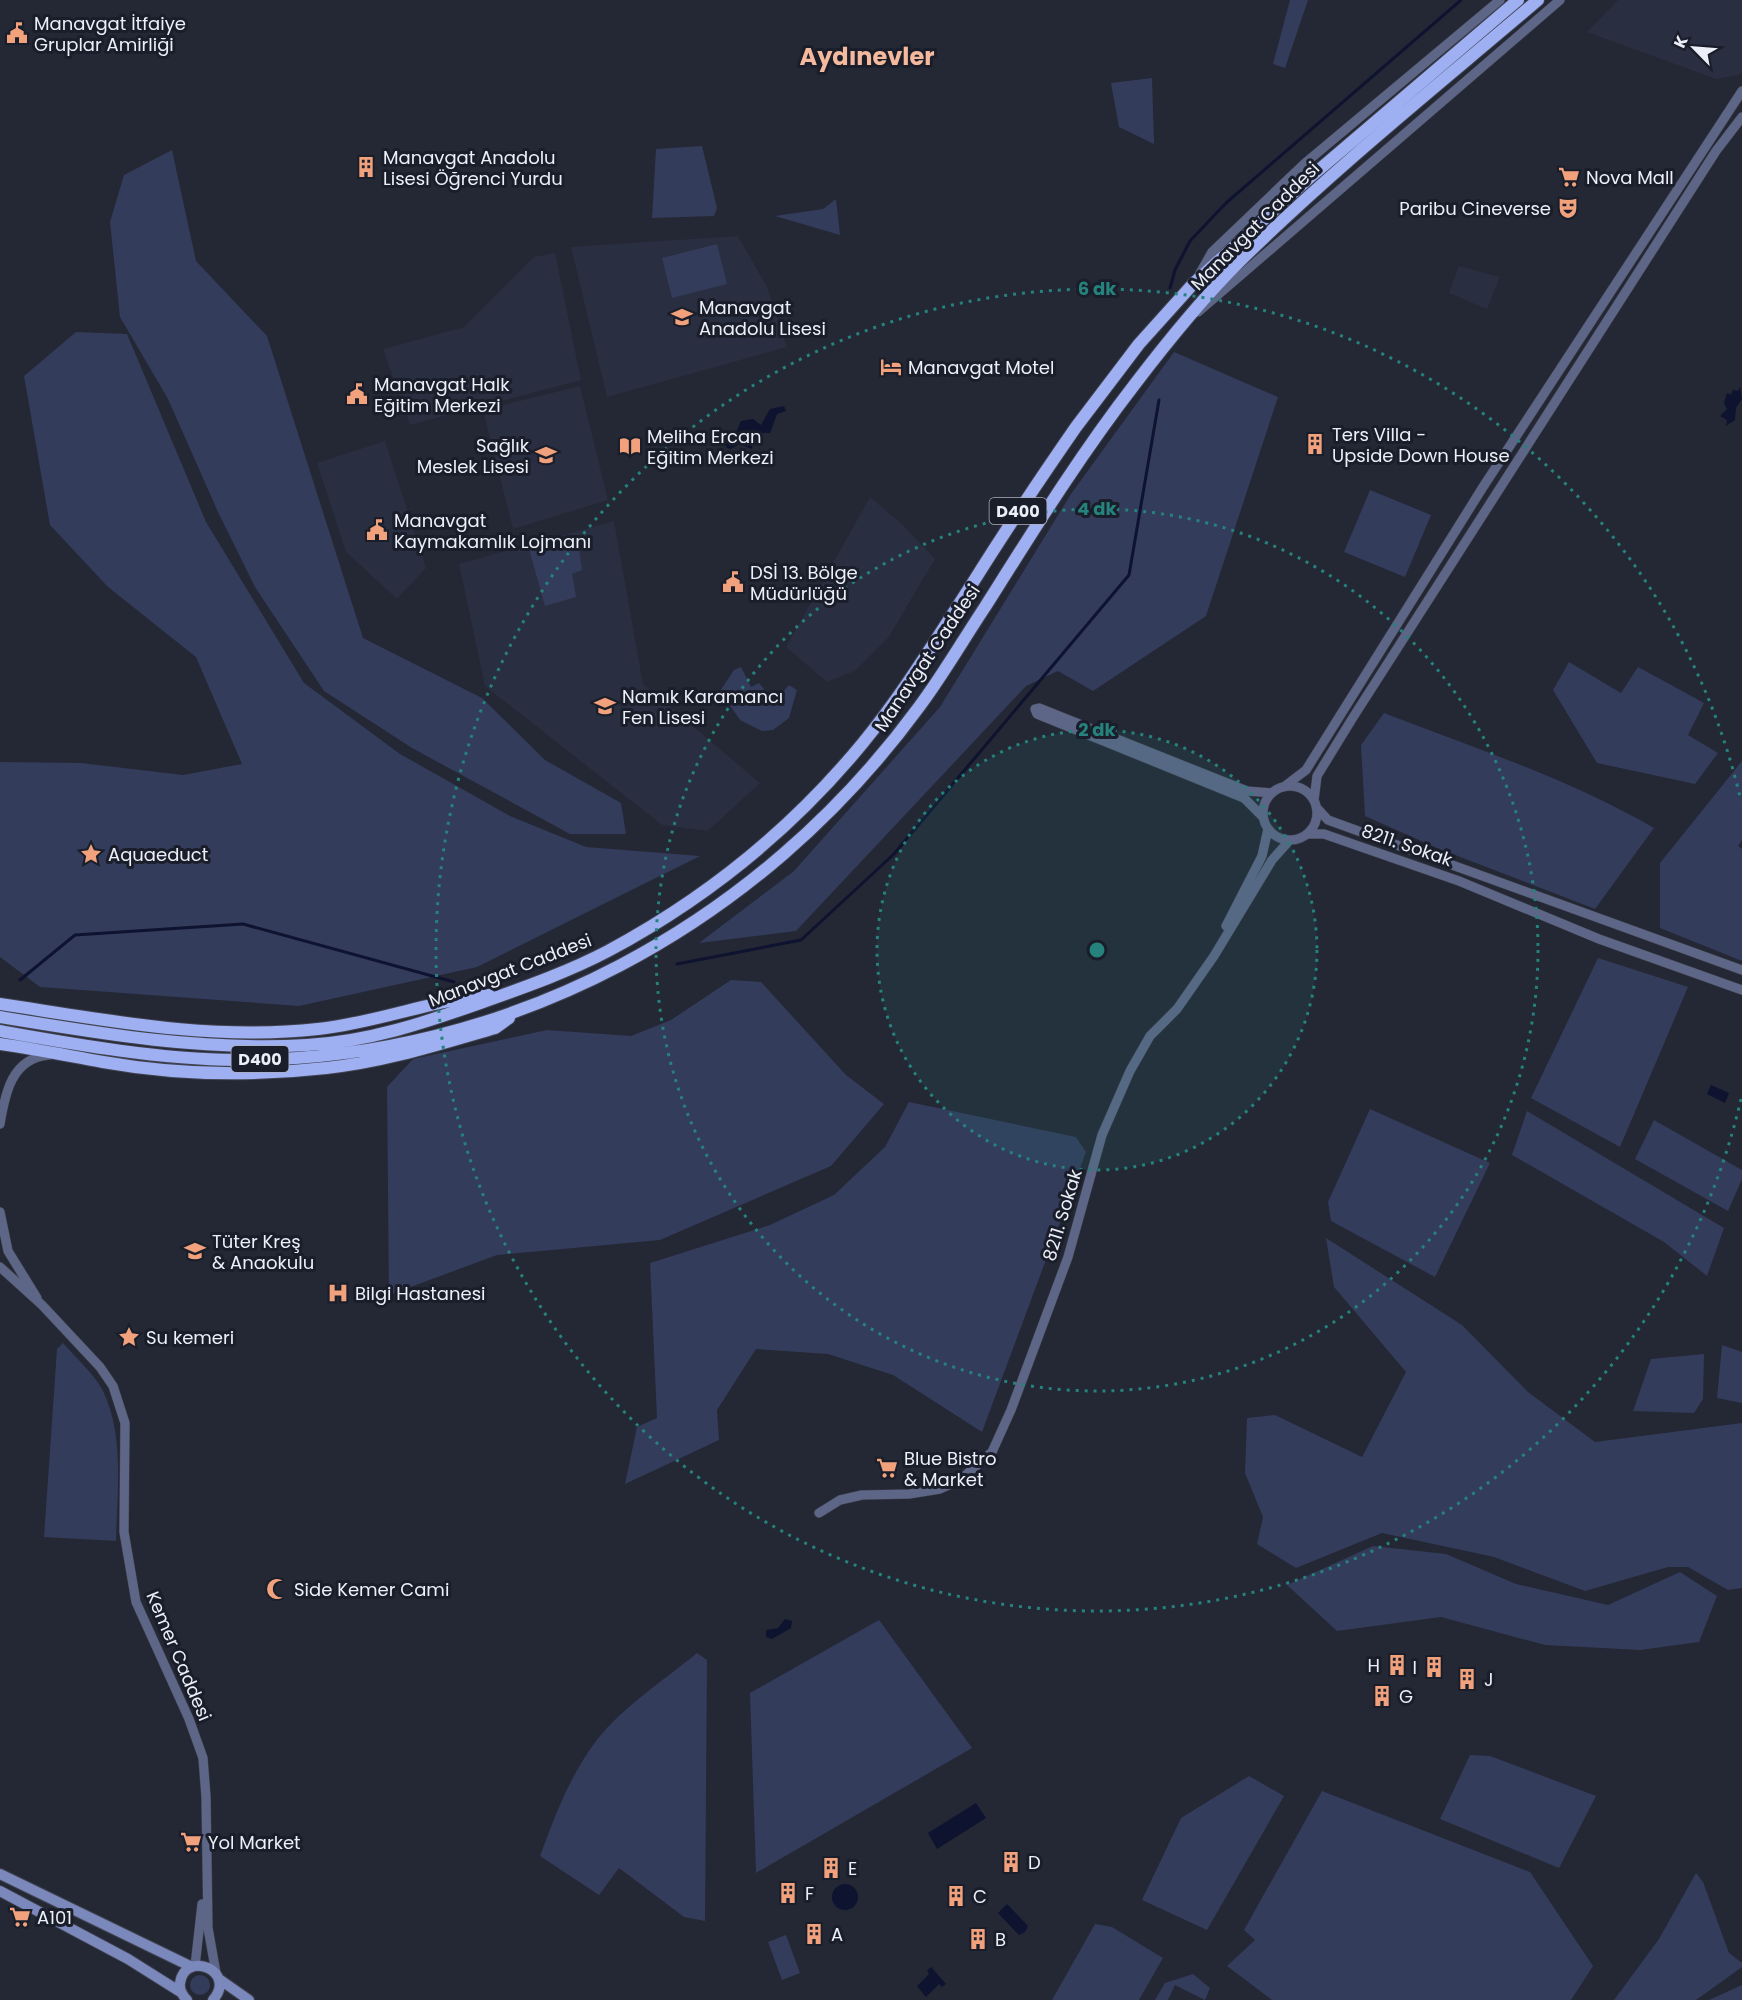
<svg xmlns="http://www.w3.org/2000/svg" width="1742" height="2000" viewBox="0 0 1742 2000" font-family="Poppins,sans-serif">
	<rect width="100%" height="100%" fill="#242734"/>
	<path fill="#2a2e41" d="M1618,0H1742V72L1739,75L1716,79L1587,32Z
		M738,236L767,287L787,347L607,397L571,247Z
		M555,253L581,380L410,425L383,349L464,327L534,257Z
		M1459,266L1500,277L1487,309L1449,293Z
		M580,386L608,500L513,529L483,410Z
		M385,441L426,568L397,599L346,552L317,463Z
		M870,497L903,525L935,559L888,638L855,671L827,682L786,647Z
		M614,521L643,684L760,783L708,831L662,825L485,686L459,564Z"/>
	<path fill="#343c5c" d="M1290,0H1308L1285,68L1273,64Z
		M1152,78L1154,144L1119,127L1111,83Z
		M702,146L717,208L714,216L652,218L656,149Z
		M172,150L196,261L267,336L363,638L482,698L545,760L621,803L626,834H570L412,748L324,691L255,587L218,512L168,399L120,317L110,222L124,175Z
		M836,199L840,235L775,216L823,209Z
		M717,244L727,284L672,298L662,258Z
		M76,332L127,334L206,522L304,683L400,754L510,816L586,847L700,856L477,967L299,1006L40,987L0,957V762L81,763L183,775L242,764L196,657L108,587L50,525L24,376Z
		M1174,352L1278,397L1206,616L1093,691L1058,671L1026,686L796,931L699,943L794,871L940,707L1071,494Z
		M1370,490L1431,515L1405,577L1344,552Z
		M577,535L582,570L572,574L576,597L545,606L529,549Z
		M1569,662L1621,693L1638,667L1704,703L1688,735L1718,753L1695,784L1597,763L1553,690Z
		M741,667L751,687L759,683L764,689L761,697L763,703L780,695L789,685L797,690L789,718L773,730L762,731L740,720L720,691L734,670Z
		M1384,713C1475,748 1569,779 1654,828L1595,909L1437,848L1365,816L1361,745Z
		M1742,761V840L1738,846L1742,849V961L1660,928V863Z
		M1598,958L1688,987L1620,1147L1531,1098Z
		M731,980L761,982L846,1075L884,1104L831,1166L660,1240L497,1255L389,1295L387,1087L413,1059L547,1030L631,1036L671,1020Z
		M909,1102L1076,1137L1086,1152L982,1432L893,1375L828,1354L756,1349L717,1410L719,1440L625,1484L637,1427L657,1418L650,1263L770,1225L834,1195L885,1147Z
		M1370,1109L1490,1163L1435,1277L1331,1221L1328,1202Z
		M1527,1111L1724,1228L1707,1276L1664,1242L1512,1155Z
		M1654,1120L1742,1170V1179L1728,1211L1635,1159Z
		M1326,1238L1462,1325L1528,1392L1595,1442L1742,1423V1588L1728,1590L1688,1567H1668L1585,1591L1494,1557L1382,1533L1296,1568L1257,1544L1263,1517L1245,1473L1247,1418L1275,1415L1362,1457L1406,1372L1334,1287Z
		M63,1343C75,1357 93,1373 102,1389C125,1434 117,1492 116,1541L44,1537L57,1349Z
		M1722,1345L1742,1352V1403L1717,1398Z
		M1704,1354L1703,1399L1694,1413L1633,1411L1651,1359Z
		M1373,1546L1446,1554L1516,1584L1608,1605L1680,1572L1717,1596L1699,1642L1640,1650L1545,1645L1441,1617L1337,1631L1287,1585Z
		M879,1620L972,1748L756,1873L750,1693Z
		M697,1653L707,1660L705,1921L684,1917L619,1868L599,1895L540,1856C554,1818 568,1781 591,1748C617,1710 662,1682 697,1653Z
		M1470,1755L1490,1756L1596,1796L1559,1868L1440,1819Z
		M1249,1776L1284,1796L1207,1930L1142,1900L1181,1818Z
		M1322,1791L1530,1872L1593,1966L1571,2000H1272L1227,1966L1255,1940L1244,1930Z
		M1696,1873L1703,1882L1729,1953L1742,1963V1967L1696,2000H1614L1659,1939Z
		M1095,1924L1112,1927L1163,1958L1139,2000H1052Z
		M786,1935L800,1973L782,1980L768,1942Z
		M1193,1974L1210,1988L1205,2000L1175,1985L1168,2000H1155L1165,1983Z
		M190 1985a10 10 0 1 1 20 0a10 10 0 1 1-20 0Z
		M1742,1985V2000H1709Z"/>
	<path fill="#0e1330" d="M1740,387L1742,399L1736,408L1735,420L1726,426L1727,420L1720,416L1727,409L1724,403L1727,393L1731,395L1733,390L1738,391Z
		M784,406L786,411L777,414L770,433H762L753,439L752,449L739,444L731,449L727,448L725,444L735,435L741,421L753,419L761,425L770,409Z
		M1711,1085L1729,1093L1725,1103L1707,1094Z
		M785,1619L792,1621L791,1628L772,1639L766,1637V1630L778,1628Z
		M976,1803L986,1818L937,1849L928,1833Z
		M832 1897a13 13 0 1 1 26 0a13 13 0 1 1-26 0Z
		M1007,1904L1028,1926L1025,1932L1019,1935L998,1913Z
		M931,1967L946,1984L942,1987L939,1984L926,1997L917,1986L929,1974L927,1971Z"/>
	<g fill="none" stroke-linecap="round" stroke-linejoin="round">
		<path stroke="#0e1330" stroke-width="3" d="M1170,288L1175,270L1190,241L1226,203L1461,0
			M677,964L801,940L894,854L1129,575L1159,400
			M20,980L75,935L243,924L454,982"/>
		<defs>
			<path id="tertiary" d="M1199,275L1212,252L1304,164L1500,0
				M1198,312L1560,0
				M1035,709L1037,714L1244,798L1263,817
				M1035,709L1039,708L1247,791L1272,793
				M1263 813a27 27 0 1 1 54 0a27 27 0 1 1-54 0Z
				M1285,786L1306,770L1483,487L1742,91
				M1314,800L1317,776L1352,719L1716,151L1742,117
				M1316,807L1328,820L1742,970
				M1308,834H1324L1459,881L1599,939L1742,990
				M1226,926L1262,856L1268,829
				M0,1124C5,1093 12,1058 49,1055
				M0,1212L8,1251L37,1298
				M0,1267L42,1305L100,1367L113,1386L125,1423L124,1532L136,1602L189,1719L203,1758L206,1797L208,1928L216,1973
				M819,1513L840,1500L862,1495L909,1494L940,1489L960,1480L992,1452L1011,1410L1068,1257L1102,1135L1130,1071L1150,1036L1177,1009L1214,956L1272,860L1289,841
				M195,1966L202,1904"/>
			<path id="secondary" d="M0,1874L192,1967
				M0,1891L128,1959L182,1993
				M219,1979L249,2000
				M187,2000C182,1995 179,1990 180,1983C185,1949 238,1971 213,2000"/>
			<path id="trunk" d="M0,1004C106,1020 210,1041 318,1029C376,1023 431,1000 489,995
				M0,1017C102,1034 203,1051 307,1045C368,1042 427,1022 483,1002C525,987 568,972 608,951C705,899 791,830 862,744C903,694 937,638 972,584C1005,531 1040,479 1076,427L1139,344L1193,284L1307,180L1518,0
				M0,1031C79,1045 157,1059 237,1060C509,1061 760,924 919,707C943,675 963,640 985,607C1033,531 1080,455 1135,384C1167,342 1201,300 1238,263C1333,169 1437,86 1538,0
				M0,1044C35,1049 69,1056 103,1062C176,1075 254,1076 326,1068C384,1062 440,1044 495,1028L509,1018"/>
		</defs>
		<use href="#tertiary" stroke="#40434f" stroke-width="10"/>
		<use href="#secondary" stroke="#40434f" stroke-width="12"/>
		<use href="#trunk" stroke="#40434f" stroke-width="14"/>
		<use href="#tertiary" stroke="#5d6686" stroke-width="9"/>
		<use href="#secondary" stroke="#7b88bc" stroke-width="10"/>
		<use href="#trunk" stroke="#9eaff2" stroke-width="12"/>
	</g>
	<circle cx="1097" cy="950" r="220" fill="#25827c" fill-opacity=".12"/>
	<g fill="none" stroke="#25827c" stroke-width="3" stroke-dasharray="3 6">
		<circle cx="1097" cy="950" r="220"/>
		<circle cx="1097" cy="950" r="441"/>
		<path d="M1741 1099A661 661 0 1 1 1741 801"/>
	</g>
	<defs>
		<symbol id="civic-bare" viewBox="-9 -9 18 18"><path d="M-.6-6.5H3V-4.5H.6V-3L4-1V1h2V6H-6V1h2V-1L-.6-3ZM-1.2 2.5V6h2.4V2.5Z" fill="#f1a17c" stroke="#1a1e2a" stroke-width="2.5" paint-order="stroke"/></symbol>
		<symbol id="building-bare" viewBox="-9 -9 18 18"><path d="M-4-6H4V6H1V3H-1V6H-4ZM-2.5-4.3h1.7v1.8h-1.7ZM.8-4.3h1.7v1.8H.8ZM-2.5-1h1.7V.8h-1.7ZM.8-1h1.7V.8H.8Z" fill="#f1a17c" stroke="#1a1e2a" stroke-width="2.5" paint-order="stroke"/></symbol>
		<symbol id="supermarket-bare" viewBox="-9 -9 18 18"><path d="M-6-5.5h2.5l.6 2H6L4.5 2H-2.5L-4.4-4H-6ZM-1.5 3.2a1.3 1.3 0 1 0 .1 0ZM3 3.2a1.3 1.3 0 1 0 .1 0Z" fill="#f1a17c" stroke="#1a1e2a" stroke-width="2.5" paint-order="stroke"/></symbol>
		<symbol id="theatre-bare" viewBox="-9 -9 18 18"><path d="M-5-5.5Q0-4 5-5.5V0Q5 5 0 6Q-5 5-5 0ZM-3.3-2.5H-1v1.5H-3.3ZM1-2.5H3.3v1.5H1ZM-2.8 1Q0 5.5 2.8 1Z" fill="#f1a17c" stroke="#1a1e2a" stroke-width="2.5" paint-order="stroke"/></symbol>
		<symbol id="school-bare" viewBox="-9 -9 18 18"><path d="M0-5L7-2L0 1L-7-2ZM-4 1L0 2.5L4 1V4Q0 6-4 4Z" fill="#f1a17c" stroke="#1a1e2a" stroke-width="2.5" paint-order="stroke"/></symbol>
		<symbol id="hotel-bare" viewBox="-9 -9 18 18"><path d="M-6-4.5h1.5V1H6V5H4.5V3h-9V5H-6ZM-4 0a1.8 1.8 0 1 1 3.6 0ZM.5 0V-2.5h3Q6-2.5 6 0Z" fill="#f1a17c" stroke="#1a1e2a" stroke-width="2.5" paint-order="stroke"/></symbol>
		<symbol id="library-bare" viewBox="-9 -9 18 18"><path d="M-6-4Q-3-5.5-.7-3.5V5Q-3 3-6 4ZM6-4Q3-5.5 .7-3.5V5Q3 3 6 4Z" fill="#f1a17c" stroke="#1a1e2a" stroke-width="2.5" paint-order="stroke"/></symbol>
		<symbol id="sight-bare" viewBox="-9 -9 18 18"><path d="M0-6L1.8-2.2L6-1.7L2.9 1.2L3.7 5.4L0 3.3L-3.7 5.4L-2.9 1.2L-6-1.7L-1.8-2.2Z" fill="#f1a17c" stroke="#1a1e2a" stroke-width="2.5" paint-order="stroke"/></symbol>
		<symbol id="hospital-bare" viewBox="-9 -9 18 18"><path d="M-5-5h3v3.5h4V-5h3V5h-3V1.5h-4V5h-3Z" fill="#f1a17c" stroke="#1a1e2a" stroke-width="2.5" paint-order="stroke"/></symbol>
		<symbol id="mosque-bare" viewBox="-9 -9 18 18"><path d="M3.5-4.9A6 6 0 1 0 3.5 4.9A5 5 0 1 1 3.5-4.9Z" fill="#f1a17c" stroke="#1a1e2a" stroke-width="2.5" paint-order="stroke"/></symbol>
	</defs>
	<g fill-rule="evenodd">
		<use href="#civic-bare" x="2" y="18" width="30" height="30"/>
		<use href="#building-bare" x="351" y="152" width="30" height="30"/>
		<use href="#supermarket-bare" x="1554" y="162" width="30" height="30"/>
		<use href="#theatre-bare" x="1553" y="193" width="30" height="30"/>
		<use href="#school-bare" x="667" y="302" width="30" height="30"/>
		<use href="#hotel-bare" x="876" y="352" width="30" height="30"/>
		<use href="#civic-bare" x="342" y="379" width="30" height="30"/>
		<use href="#building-bare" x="1300" y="429" width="30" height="30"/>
		<use href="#library-bare" x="615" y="431" width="30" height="30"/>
		<use href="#school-bare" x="531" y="440" width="30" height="30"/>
		<use href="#civic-bare" x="362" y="515" width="30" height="30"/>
		<use href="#civic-bare" x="718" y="567" width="30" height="30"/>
		<use href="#school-bare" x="590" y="691" width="30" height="30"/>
		<use href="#sight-bare" x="76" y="839" width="30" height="30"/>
		<use href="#school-bare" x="180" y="1236" width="30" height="30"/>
		<use href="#hospital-bare" x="323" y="1278" width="30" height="30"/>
		<use href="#sight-bare" x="114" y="1322" width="30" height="30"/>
		<use href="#supermarket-bare" x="872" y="1453" width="30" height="30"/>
		<use href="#mosque-bare" x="262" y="1574" width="30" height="30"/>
		<use href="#building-bare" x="1382" y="1650" width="30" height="30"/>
		<use href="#building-bare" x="1419" y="1652" width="30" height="30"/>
		<use href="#building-bare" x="1452" y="1664" width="30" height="30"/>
		<use href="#building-bare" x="1367" y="1681" width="30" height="30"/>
		<use href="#supermarket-bare" x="176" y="1827" width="30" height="30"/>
		<use href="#building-bare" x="996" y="1847" width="30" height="30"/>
		<use href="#building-bare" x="816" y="1853" width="30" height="30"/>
		<use href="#building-bare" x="773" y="1878" width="30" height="30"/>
		<use href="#building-bare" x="941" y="1881" width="30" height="30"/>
		<use href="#supermarket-bare" x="5" y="1902" width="30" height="30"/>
		<use href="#building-bare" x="799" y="1919" width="30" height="30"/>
		<use href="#building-bare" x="963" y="1924" width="30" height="30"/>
	</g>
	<g text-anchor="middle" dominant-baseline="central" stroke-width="6" stroke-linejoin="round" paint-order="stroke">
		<g fill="#1a1e2a" stroke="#adb0ba" stroke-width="1.5">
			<rect x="989.5" y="498" width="57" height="26" rx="4.5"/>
			<rect x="231.5" y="1046" width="57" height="26" rx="4.5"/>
		</g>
		<g font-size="16" font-weight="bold" fill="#eceff8">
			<text x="1018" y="511">D400</text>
			<text x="260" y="1059">D400</text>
		</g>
		<g font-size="18" fill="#eceff8" stroke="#1a1e2a" text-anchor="start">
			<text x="34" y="23">Manavgat İtfaiye<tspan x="34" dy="21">Gruplar Amirliği</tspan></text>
			<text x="383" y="157">Manavgat Anadolu<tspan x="383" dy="21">Lisesi Öğrenci Yurdu</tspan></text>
			<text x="1586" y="177">Nova Mall</text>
			<text x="1551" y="208" text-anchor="end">Paribu Cineverse</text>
			<text x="699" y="307">Manavgat<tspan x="699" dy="21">Anadolu Lisesi</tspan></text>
			<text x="908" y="367">Manavgat Motel</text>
			<text x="374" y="384">Manavgat Halk<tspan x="374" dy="21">Eğitim Merkezi</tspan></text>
			<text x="1332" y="434">Ters Villa -<tspan x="1332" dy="21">Upside Down House</tspan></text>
			<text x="647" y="436">Meliha Ercan<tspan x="647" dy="21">Eğitim Merkezi</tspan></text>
			<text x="529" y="445" text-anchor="end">Sağlık<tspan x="529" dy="21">Meslek Lisesi</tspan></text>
			<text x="394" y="520">Manavgat<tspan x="394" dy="21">Kaymakamlık Lojmanı</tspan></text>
			<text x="750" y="572">DSİ 13. Bölge<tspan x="750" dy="21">Müdürlüğü</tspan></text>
			<text x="622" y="696">Namık Karamancı<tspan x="622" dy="21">Fen Lisesi</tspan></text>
			<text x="108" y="854">Aquaeduct</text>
			<text x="212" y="1241">Tüter Kreş<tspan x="212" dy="21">&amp; Anaokulu</tspan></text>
			<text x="355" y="1293">Bilgi Hastanesi</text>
			<text x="146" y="1337">Su kemeri</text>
			<text x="904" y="1458">Blue Bistro<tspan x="904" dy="21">&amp; Market</tspan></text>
			<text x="294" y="1589">Side Kemer Cami</text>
			<text x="1380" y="1665" text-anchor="end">H</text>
			<text x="1417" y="1667" text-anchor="end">I</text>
			<text x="1484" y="1679">J</text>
			<text x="1399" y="1696">G</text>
			<text x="208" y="1842">Yol Market</text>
			<text x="1028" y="1862">D</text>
			<text x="848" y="1868">E</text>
			<text x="805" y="1893">F</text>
			<text x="973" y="1896">C</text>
			<text x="37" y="1917">A101</text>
			<text x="831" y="1934">A</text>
			<text x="995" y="1939">B</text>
		</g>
		<g font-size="18" fill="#eceff8" stroke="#1a1e2a">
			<text transform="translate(1255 226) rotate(-45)">Manavgat Caddesi</text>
			<text transform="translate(927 658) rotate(-56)">Manavgat Caddesi</text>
			<text transform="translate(1407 845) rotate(19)">8211. Sokak</text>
			<text transform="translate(510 970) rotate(-21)">Manavgat Caddesi</text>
			<text transform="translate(1062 1215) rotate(-73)">8211. Sokak</text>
			<text transform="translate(179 1656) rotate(67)">Kemer Caddesi</text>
		</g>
		<g font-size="24" font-weight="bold" fill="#f5b99d" stroke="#1a1e2a">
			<text x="867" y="56">Aydınevler</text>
		</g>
	</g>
	<circle cx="1097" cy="950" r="9" fill="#25827c" stroke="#1a1e2a" stroke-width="3"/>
	<g font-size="18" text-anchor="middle" font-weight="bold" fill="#25827c" stroke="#1a1e2a" stroke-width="6" stroke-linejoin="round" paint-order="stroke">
		<text x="1097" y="295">6 dk</text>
		<text x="1097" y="515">4 dk</text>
		<text x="1097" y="736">2 dk</text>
	</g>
	<g transform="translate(1694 48) rotate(295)" stroke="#1a1e2a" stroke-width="4.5" paint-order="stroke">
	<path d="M0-4.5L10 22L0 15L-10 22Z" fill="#eceff8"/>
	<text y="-9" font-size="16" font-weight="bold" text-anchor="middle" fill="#eceff8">K</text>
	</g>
</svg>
